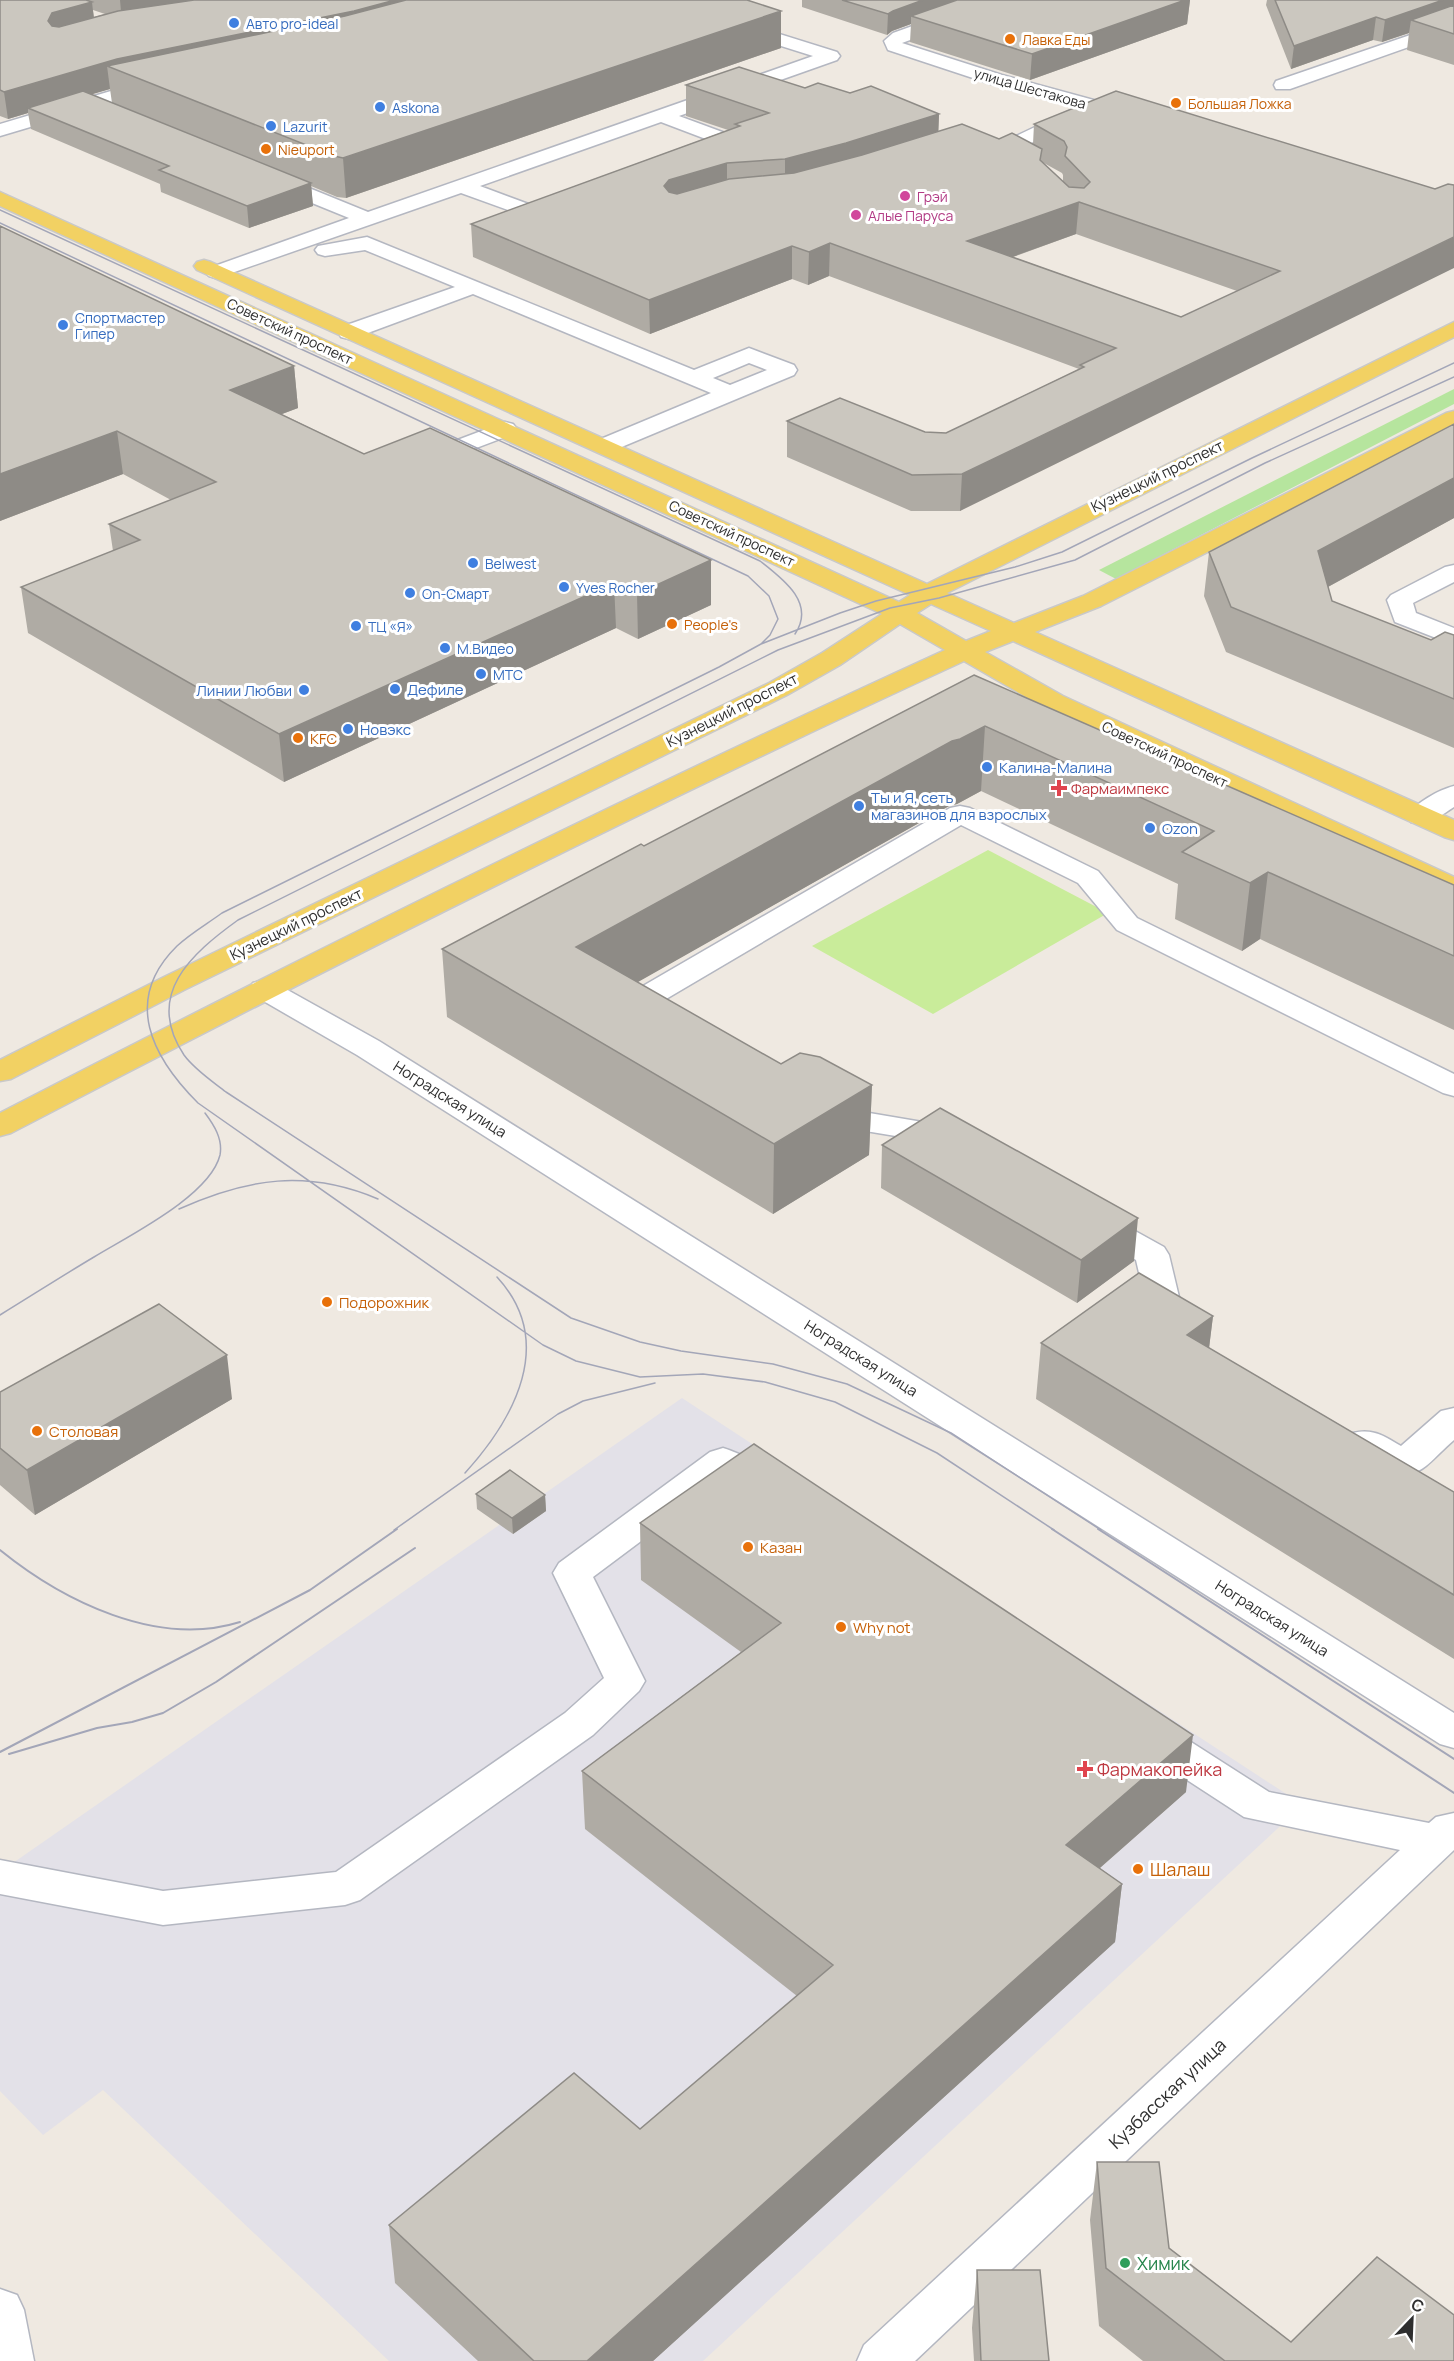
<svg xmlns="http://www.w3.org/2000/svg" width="1454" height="2361" viewBox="0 0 1454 2361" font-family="Manrope,sans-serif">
	<rect width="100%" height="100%" fill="#efe9e1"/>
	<path fill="#e3e1e8" d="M682,1398L1303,1805L703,2361H389L103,2090L43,2135L0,2091V1872Z"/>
	<path fill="#b6e59e" d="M1454,389V404L1116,579L1099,570Z"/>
	<path fill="#c9ec9a" d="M988,850L1108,913L933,1014L812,946Z"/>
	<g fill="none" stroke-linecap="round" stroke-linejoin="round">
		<defs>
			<path id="minor" d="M644,0H671L837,52L840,56L837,60L679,116L744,140L747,144C740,153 722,158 711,155L708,151L711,147L719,144L661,122L480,186L542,209L560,204L567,206L570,210L567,214L541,222L461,193L223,276L216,278L209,276L205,272L209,268L349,218L263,183L260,179L263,175H277L368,212L813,56L647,4Z
				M985,0H1010L1007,4L902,43L1002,75L1134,111L1136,115L1134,119H1120L988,83L888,50L884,41L893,33Z
				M1454,20V31L1290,89H1276L1274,85L1276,81Z
				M153,81L160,83L162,87L160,91L131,97L0,136V124L121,88Z
				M1073,109L1080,111L1082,115L1080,119L1017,150L1032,161L1029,165C1017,168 1000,160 992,150L995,146Z
				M367,237L694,370L749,348L794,365L797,370L794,375L612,451L604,453L596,451L592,446L596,441L711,393L473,294L357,337L349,339L341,337L338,332L341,327L455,287L365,250L325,256L318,254L315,250L318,246ZM749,363L767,370L730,385L713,378Z
				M505,422L513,424L517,429L513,434L439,462L431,460L427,455L431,450Z
				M1454,565V582L1413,603L1416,613L1454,628V645L1395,622L1387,600L1391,595L1445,567Z
				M1454,786V807C1440,816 1429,826 1411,822L1407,816C1416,803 1438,790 1454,786Z
				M960,806L970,808L1098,871L1137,918L1454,1074V1096L1443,1093L1117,930L1078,883L961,825L627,1022L616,1024L605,1022L601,1015L605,1008L950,808Z
				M264,980L275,983L379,1041L1454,1713V1748L1440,1744L357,1055L253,995L249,989L253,983Z
				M828,1106L946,1126L961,1134L966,1141L961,1148L950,1151L926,1141L817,1123L812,1116L817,1109Z
				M1096,1212L1108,1216L1164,1247L1169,1255L1184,1318L1190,1327L1185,1335C1170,1339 1159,1338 1151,1324L1136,1260L1084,1230L1079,1223L1084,1216Z
				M1454,1408V1440C1425,1465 1416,1488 1376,1465C1365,1458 1355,1453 1348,1442L1353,1433C1373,1428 1384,1436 1401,1446L1441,1411Z
				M723,1448C743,1454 773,1470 784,1488L778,1497C754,1504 743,1491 724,1479L593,1577L645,1681L639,1691L593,1735L360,1900L345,1905L163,1925L0,1894V1860L163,1891L336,1872L565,1713L604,1678L553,1573L559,1563L710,1452Z
				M1152,1722L1166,1726L1269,1792L1429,1823L1436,1817L1454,1813V1850L915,2361H857L864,2345L1400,1850L1244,1817L1138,1748L1132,1737L1138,1726Z
				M0,2289L17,2295L24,2310L34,2361H0Z"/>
			<path id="major" d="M0,192L899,602L910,595L197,270L194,266L197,262L204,260L211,262L927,584L1454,322V337L947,593L1014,623L1083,596L1446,413L1454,411V427L1101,606L1035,632L1454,820V840L1444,837L1013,641L985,652L1063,696L1454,877V897L1444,894L1045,708L964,661C642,809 325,969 11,1133L0,1136V1113C311,952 626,796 945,650L900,624L840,665L787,695L186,989L11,1079L0,1081V1060L164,977L769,683L822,653L882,614L0,206ZM931,604L991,631L966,641L917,613Z"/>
		</defs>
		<use href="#minor" stroke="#b4b7c1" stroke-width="3"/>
		<use href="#major" stroke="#c9c9c9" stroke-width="3"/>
		<use href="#minor" fill="#fff" fill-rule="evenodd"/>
		<use href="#major" fill="#f2d163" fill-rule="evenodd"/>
		<path stroke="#a3a6b8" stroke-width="1.5" d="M0,210L760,561C783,579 816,603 795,634
			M0,223L748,576L769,596L778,619L770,635L761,644
			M179,1209C248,1178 307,1169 378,1199
			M0,1315C31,1296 62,1276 94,1257C128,1236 210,1196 220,1155C223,1139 214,1125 205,1113
			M465,1473C514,1419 557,1342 497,1277
			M394,1530L558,1414L583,1401L655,1383
			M1054,1530L937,1453L835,1402L765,1382L703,1374L640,1377L576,1361L543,1345L198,1103C152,1057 122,1000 177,946C191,933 207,924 222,913L719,667L761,644L840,613L876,601L1015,567L1062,552L1252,458L1454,363
			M1101,1530L951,1433L847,1384L773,1364L681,1351L640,1342L571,1318L226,1092C212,1081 195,1070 184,1055C144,995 191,954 238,920L778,650L890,608L939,598L1075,560L1265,463L1454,377"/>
		<path stroke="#a3a6b8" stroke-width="2" d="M1052,1529L1454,1793
			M1098,1529L1454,1759
			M0,1550C63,1601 157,1648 240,1622
			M0,1752L310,1590L397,1529
			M9,1754L97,1728L132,1722L163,1713L216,1682L415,1548"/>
	</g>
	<path fill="#afaba4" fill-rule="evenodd" d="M0,0H747L781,48L346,198L337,197L311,186L313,206L249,228L161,192L160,184L31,129L28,113L8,119L0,116ZM93,10L105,14L94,17ZM110,89L112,103L91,94Z
		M802,0H1190L1187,24L1030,80L910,42L911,24L892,31L887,35L802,7Z
		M1267,0H1454V65L1407,50L1409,33L1382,42L1373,40L1291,69L1266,5Z
		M686,85L805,88L850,93L939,114L938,131L1033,144L1034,124L1435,189L960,511H911L787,457V421L925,432L946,433L1079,369L829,276L808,285L792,279L650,334L473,257L471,224L728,130L686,116ZM1042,162L1062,173L1063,175V182ZM1076,234L1237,291L1181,317L1013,257Z
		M0,226L294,366L298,408L282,414L364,454L711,560V605L638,639L616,628L284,782L28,633L21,587L113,551L109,524L171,500L123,474L0,521Z
		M1454,424V518L1328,587L1332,601L1431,640L1454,635V748L1226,652L1204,596L1209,552Z
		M974,675L1454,885V1030L1260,939L1242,951L1175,919L1178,884L981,791L957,804L949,806L637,982L781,1064L872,1085L869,1155L773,1214L447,1017L442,949L644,846Z
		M882,1145L1134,1261L1077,1303L881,1188Z
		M1213,1316L1209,1348L1454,1492V1659L1036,1399L1041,1343Z
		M0,1392L232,1399L35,1515L0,1485Z
		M476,1494L545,1495L546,1511L513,1534L477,1509Z
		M640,1523L1186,1792L1100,1868L1122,1884L1115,1942L653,2361H478L395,2283L389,2225L640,2129L797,1996L585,1829L582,1771L741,1652L641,1580Z
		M1097,2162L1169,2248L1291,2342L1454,2361H1143L1099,2326L1090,2220Z
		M977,2270L1049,2361H974L972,2328Z"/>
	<path fill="#8e8b86" d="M120,0H203L122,22Z
		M395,0H489L107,66L110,89L36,111L28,108V113L8,119L4,92L117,59Z
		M923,0H968L911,16V24L892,31L887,35L888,14L893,11Z
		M1185,0H1190L1187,24L1030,80L1032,54Z
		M1423,0H1454V12L1411,20L1409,33L1382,42L1385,20Z
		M92,2L95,29L55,40L48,21L52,13Z
		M781,11V48L346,198L343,158Z
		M1376,17L1373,40L1291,69L1294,46Z
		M939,114L938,145L785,191V159Z
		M727,163V195L665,218L664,186L669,180Z
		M311,183L313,206L249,228L247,206Z
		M1079,202L1076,234L965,274L967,241Z
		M1454,237V268L960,511L962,474Z
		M830,243L829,276L808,285L809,252Z
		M792,246V279L650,334L649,300Z
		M294,366L298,408L234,432L230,390Z
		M117,431L123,474L0,521V474Z
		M1454,478V518L1313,595L1318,551Z
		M711,560V605L638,639L637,594Z
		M614,583L616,628L284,782L279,734Z
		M985,726L981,791L957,804L949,806L578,1016L576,947L952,741Z
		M1268,872L1260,939L1242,951L1250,883Z
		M872,1085L869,1155L773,1214L774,1144Z
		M1138,1218L1134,1261L1077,1303L1081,1260Z
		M1213,1316L1206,1372L1187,1335Z
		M227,1355L232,1399L35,1515L27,1470Z
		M545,1495L546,1511L513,1534L512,1518Z
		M1193,1735L1186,1792L1060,1903L1066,1845Z
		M1122,1884L1115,1942L653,2361H587Z"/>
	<path fill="#cbc7bf" stroke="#8e8b86" stroke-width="1.5" fill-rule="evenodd" d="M0,0H86L92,2L52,13L48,21L52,26L59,27L118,11L194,0H395L354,11L117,59L4,92L0,90Z
		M406,0H747L781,11L343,158L334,156L107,66L345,16Z
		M842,0H923L893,11L888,14Z
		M957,0H1185L1032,54L911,16Z
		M1275,0H1443L1385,20L1376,17L1294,46Z
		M1454,5V34L1411,20Z
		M739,67L805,88L818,83L850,93L871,86L939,114L846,143L785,159L727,163L669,180L664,186L669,192L677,194L729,179L794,173L862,155L962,124L999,139L1012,133L1042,149L1040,160L1069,187L1084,188L1090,182L1065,156L1067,147L1064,141L1034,124L1116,91L1435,189L1448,184L1454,185V237L962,474L912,475L787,421L840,398L925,432L946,433L1084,367L1080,365L1116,348L830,243L809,252L792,246L649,300L471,224L740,126L735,124L769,113L686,85ZM1079,202L1280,271L1181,317L967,241Z
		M83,91L311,183L247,206L159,170L169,166L28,108Z
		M0,226L294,366L230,390L364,454L430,428L711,560L637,594L614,583L279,734L21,587L140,540L109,524L216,482L117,431L0,474Z
		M1454,424V478L1318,551L1332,601L1431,640L1445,632L1454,635V699L1231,607L1209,552Z
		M974,675L1454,885V956L1268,872L1250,883L1182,852L1214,831L985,726L960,739L952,741L576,947L781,1064L800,1053L820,1057L872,1085L774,1144L442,949L641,844L644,846Z
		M940,1108L1138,1218L1081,1260L882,1145Z
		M1139,1273L1213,1316L1187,1335L1454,1492V1595L1041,1343Z
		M159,1304L227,1355L27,1470L0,1448V1392Z
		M754,1444L1193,1735L1066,1845L1122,1884L587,2361H534L389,2225L574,2073L640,2129L833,1965L582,1771L781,1623L640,1523Z
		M510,1470L545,1495L512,1518L476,1494Z
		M1097,2162H1159L1169,2248L1291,2342L1377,2257L1454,2315V2361H1225L1106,2268Z
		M977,2270H1040L1049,2361H981Z"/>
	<g fill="#3f7fe0" stroke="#fff" stroke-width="2">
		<circle cx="234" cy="23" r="6"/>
		<circle cx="380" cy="107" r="6"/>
		<circle cx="271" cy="126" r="6"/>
		<circle cx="63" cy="325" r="6"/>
		<circle cx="473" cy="563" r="6"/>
		<circle cx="564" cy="587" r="6"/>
		<circle cx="410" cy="593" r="6"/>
		<circle cx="356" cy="626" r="6"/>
		<circle cx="445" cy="648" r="6"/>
		<circle cx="481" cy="674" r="6"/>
		<circle cx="395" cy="689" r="6"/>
		<circle cx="304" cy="690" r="6"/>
		<circle cx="348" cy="729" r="6"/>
		<circle cx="987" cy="767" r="6"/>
		<circle cx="859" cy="806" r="6"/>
		<circle cx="1150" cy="828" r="6"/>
	</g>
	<g fill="#e8710a" stroke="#fff" stroke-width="2">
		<circle cx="1010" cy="39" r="6"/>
		<circle cx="1176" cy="103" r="6"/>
		<circle cx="266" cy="149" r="6"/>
		<circle cx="672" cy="624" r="6"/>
		<circle cx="298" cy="738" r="6"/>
		<circle cx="327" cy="1302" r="6"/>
		<circle cx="37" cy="1431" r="6"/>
		<circle cx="748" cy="1547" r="6"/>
		<circle cx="841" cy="1627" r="6"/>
		<circle cx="1138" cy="1869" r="6"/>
	</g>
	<g fill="#d1479c" stroke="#fff" stroke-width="2">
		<circle cx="905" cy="196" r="6"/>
		<circle cx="856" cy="215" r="6"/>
	</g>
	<g fill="#e0444e" stroke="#fff" stroke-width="2">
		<path d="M1056 779h6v6h6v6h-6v6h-6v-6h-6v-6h6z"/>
		<path d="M1082 1760h6v6h6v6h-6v6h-6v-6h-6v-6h6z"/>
	</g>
	<circle fill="#2e9e5b" stroke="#fff" stroke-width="2" cx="1125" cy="2263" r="6"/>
	<g text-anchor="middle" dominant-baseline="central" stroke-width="6" stroke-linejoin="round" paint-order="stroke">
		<g font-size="14" fill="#366cbe" stroke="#fff" text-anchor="start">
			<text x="246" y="23">Авто pro-ideal</text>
			<text x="392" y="107">Askona</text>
			<text x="283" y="126">Lazurit</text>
			<text x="75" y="317">Спортмастер<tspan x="75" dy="16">Гипер</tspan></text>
			<text x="485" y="563">Belwest</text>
			<text x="576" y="587">Yves Rocher</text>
			<text x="422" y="593">On-Смарт</text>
			<text x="368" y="626">ТЦ «Я»</text>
			<text x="457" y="648">М.Видео</text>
			<text x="493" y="674">МТС</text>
		</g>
		<g font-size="14" fill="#c56008" stroke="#fff" text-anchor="start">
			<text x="1022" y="39">Лавка Еды</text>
			<text x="1188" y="103">Большая Ложка</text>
			<text x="278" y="149">Nieuport</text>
			<text x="684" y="624">People's</text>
		</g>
		<g font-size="14" fill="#2e2e2e" stroke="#fff">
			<text transform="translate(1030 88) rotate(16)">улица Шестакова</text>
			<text transform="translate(290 331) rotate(25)">Советский проспект</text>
			<text transform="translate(732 533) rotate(25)">Советский проспект</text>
			<text transform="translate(1165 754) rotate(25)">Советский проспект</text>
		</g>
		<g font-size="14" fill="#b23c85" stroke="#fff" text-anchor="start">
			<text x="917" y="196">Грэй</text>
			<text x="868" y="215">Алые Паруса</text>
		</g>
		<g font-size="15" fill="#2e2e2e" stroke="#fff">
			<text transform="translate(1157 476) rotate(-26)">Кузнецкий проспект</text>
			<text transform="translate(732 710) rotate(-27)">Кузнецкий проспект</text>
			<text transform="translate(296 924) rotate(-26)">Кузнецкий проспект</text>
			<text transform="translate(450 1099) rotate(32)">Ноградская улица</text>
			<text transform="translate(861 1358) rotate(32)">Ноградская улица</text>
			<text transform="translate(1272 1618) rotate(32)">Ноградская улица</text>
		</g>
		<g font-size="15" fill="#366cbe" stroke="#fff" text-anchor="start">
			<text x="407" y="689">Дефиле</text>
			<text x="292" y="690" text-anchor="end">Линии Любви</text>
			<text x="360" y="729">Новэкс</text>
			<text x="999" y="767">Калина-Малина</text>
			<text x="871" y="797">Ты и Я, сеть<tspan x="871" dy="17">магазинов для взрослых</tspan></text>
			<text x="1162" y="828">Ozon</text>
		</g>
		<g font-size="15" fill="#c56008" stroke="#fff" text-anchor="start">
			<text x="310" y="738">KFC</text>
			<text x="339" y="1302">Подорожник</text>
			<text x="49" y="1431">Столовая</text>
			<text x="760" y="1547">Казан</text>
			<text x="853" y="1627">Why not</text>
		</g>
		<g font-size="15" fill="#be3a42" stroke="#fff" text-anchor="start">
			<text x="1071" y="788">Фармаимпекс</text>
		</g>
		<g font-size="18" fill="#be3a42" stroke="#fff" text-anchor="start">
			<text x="1097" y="1769">Фармакопейка</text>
		</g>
		<g font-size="18" fill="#c56008" stroke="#fff" text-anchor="start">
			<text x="1150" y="1869">Шалаш</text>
		</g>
		<g font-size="18" fill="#2e2e2e" stroke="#fff">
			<text transform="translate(1167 2093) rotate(-43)">Кузбасская улица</text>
		</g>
		<g font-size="18" fill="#27864d" stroke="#fff" text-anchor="start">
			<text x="1137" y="2263">Химик</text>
		</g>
	</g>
	<g transform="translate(1412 2319) rotate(23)" stroke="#ffffff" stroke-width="4.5" paint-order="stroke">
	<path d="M0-4.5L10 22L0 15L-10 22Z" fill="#2e2e2e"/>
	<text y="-9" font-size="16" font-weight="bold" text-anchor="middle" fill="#2e2e2e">С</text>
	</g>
</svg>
